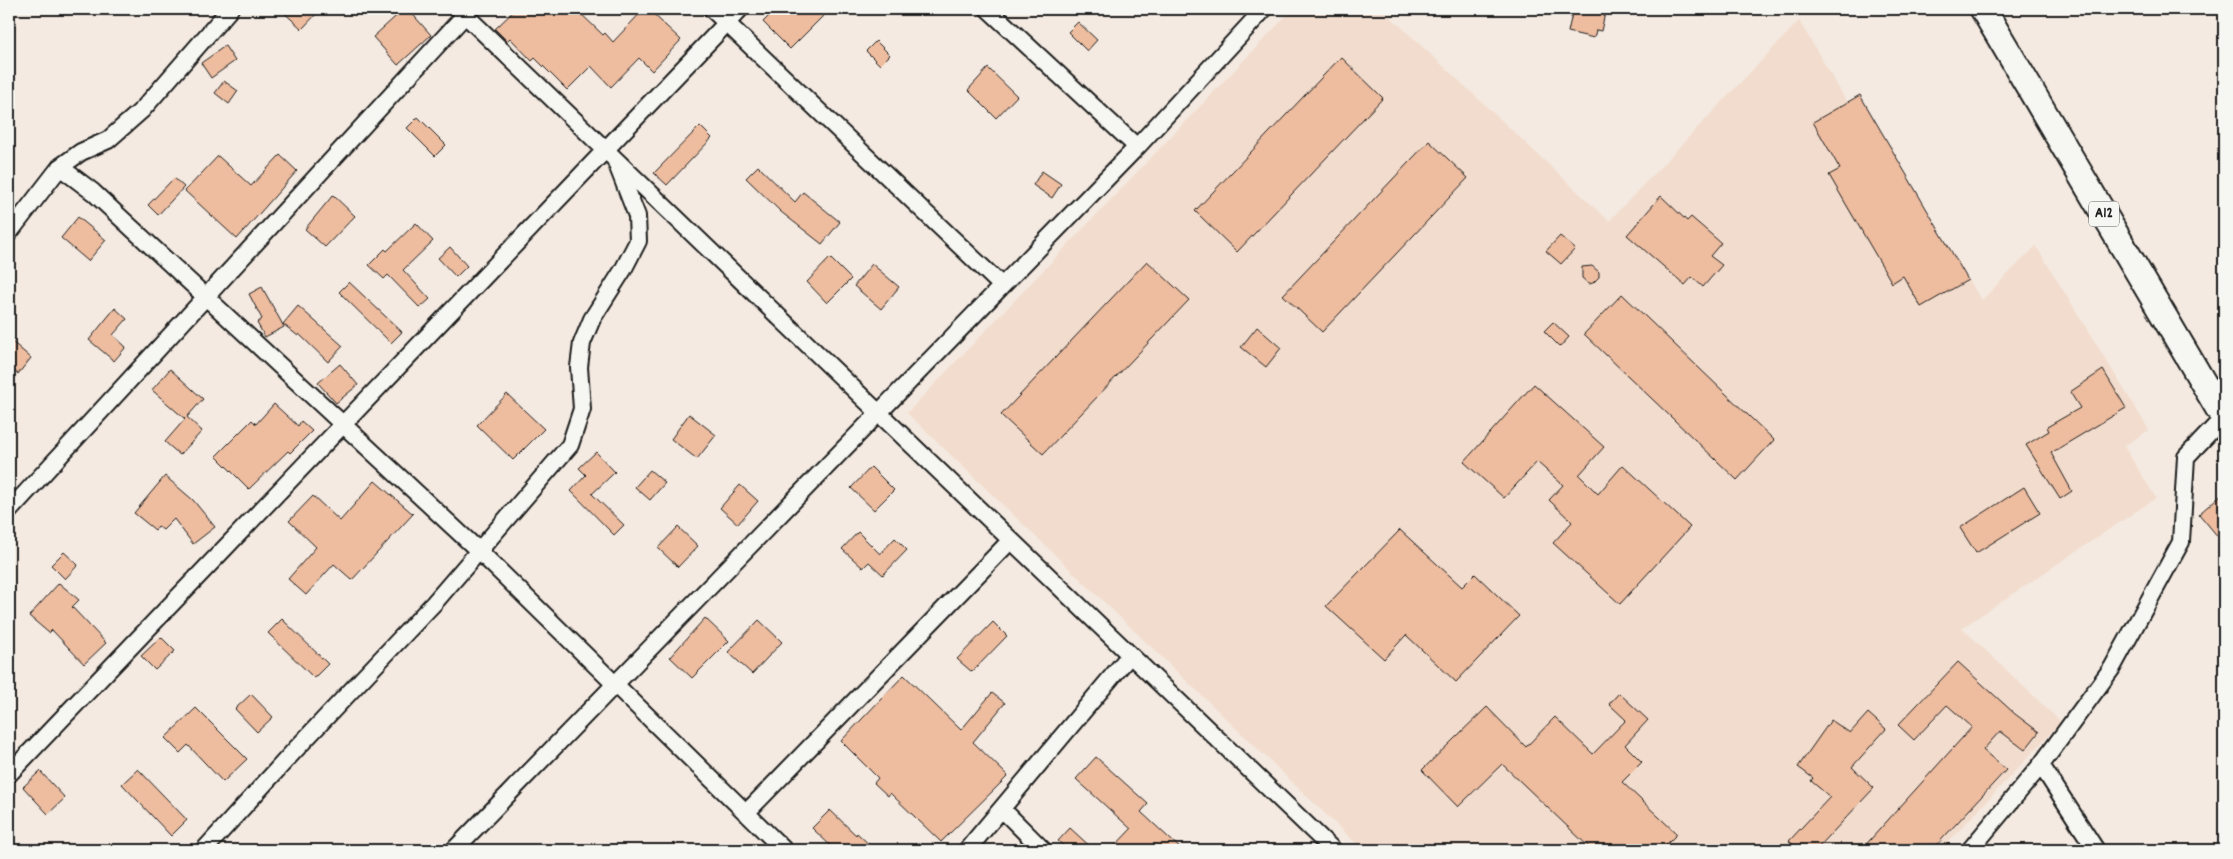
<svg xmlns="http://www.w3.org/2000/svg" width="2233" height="859" viewBox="0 0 2233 859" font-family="Dekko,sans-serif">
	<rect width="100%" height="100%" fill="#f4eae1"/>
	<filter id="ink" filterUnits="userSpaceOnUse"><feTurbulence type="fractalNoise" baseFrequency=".02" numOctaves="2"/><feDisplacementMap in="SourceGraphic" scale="10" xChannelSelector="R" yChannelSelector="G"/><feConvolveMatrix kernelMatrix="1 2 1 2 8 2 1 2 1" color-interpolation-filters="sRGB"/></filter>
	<g filter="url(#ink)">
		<path fill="#f2dccd" d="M1293,9H1382L1609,221L1799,21L1847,102L1860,95L1968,280L1982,300L2036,246L2149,430L2124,446L2156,498L1962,628L2061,722L1941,850H1363L907,413Z"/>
		<path fill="#eebc9f" stroke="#1c1c1c" d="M280,9H321L302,29Z
			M404,9H408L431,35L398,65L373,37Z
			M516,9H576L603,35L605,33L613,42L644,9H648L681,40L652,71L639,58L611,87L591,66L567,90L535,58L532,61L510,38L507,41L495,29Z
			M776,9H830L790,49L763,22Z
			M1573,9H1606L1601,31L1596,30L1594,38L1568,32Z
			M1078,22L1097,40L1087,51L1068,32Z
			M876,41L890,55L880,65L866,51Z
			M225,46L235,61L211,78L201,63Z
			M1341,57L1383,98L1237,252L1195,211Z
			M988,68L1017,96L996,118L968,90Z
			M224,81L238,91L229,104L215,93Z
			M1860,95L1968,280L1921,307L1903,276L1892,283L1829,175L1840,169L1813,122Z
			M418,117L446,145L435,156L407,128Z
			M700,126L712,138L667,185L654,173Z
			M1429,141L1468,178L1322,332L1283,295Z
			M280,155L297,171L237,239L185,191L218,156L251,186Z
			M758,166L795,202L803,192L840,222L822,244L781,212L746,178Z
			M1042,171L1061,184L1052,198L1033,185Z
			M174,178L184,187L158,215L148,205Z
			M333,195L355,216L325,247L305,229Z
			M1661,196L1687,221L1691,217L1721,243L1710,256L1722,265L1703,287L1692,277L1685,285L1627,235Z
			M78,217L106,240L88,261L61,238Z
			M416,223L433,241L403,270L430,299L420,308L388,275L384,279L369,265L385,249L387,251Z
			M1560,236L1575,249L1561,264L1546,251Z
			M450,247L467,266L456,277L438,258Z
			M830,258L851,279L827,303L807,282Z
			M1147,261L1189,300L1043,454L1001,415Z
			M872,264L899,287L881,309L854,286Z
			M1592,266L1599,272V277L1593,283L1589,284L1582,278V267Z
			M349,282L402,332L391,343L339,292Z
			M262,287L284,327L265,337L257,323L262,319L249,294Z
			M1622,294L1774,440L1737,480L1584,334Z
			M298,306L343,346L328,362L299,334L298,336L283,324Z
			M115,308L127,319L113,335L126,347L114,361L89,340Z
			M1553,322L1569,337L1560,347L1544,331Z
			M1257,327L1281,348L1266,367L1241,347Z
			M9,339L31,358L18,374L9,367Z
			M340,364L358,385L336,403L318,383Z
			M170,369L203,399L187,417L202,431L180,455L165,442L185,419L152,390Z
			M2103,370L2126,408L2051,453L2072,491L2060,499L2026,445L2049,431L2047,427L2080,408L2070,392Z
			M1534,384L1604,447L1579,475L1598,494L1623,465L1690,527L1620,604L1553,543L1572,522L1549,500L1563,485L1537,462L1504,498L1464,462Z
			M507,394L544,429L513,460L477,425Z
			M274,404L298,426L301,421L312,431L290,453L288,451L249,489L216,456L252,420L256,424Z
			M689,414L716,435L697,459L671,439Z
			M596,452L615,472L592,494L624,525L614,535L571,491L586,475L579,468Z
			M871,467L894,490L874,510L851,488Z
			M650,470L665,483L650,500L635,487Z
			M165,476L193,500L215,527L193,544L174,519L163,530L158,526L155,530L134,513Z
			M375,481L413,514L352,580L334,564L306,595L288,579L316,547L289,521L313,496L340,521Z
			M740,485L758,501L738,524L720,508Z
			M2024,487L2040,513L1976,553L1960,528Z
			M2224,492V544L2199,514Z
			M678,527L698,546L678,567L658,548Z
			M1400,530L1462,587L1475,574L1519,616L1456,682L1406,635L1384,659L1326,606Z
			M858,532L880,554L895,538L907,550L883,575L869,562L863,568L842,549Z
			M64,552L78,565L65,579L51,565Z
			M59,583L79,600L72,607L106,643L84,664L52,630L49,633L29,616Z
			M705,618L729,641L692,678L670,657Z
			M282,619L328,664L314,678L268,633Z
			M759,620L782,642L752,674L728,652Z
			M993,622L1007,636L972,672L957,659Z
			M161,637L175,651L155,670L141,656Z
			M1958,662L2015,714L2039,732L2025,750L2000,731L1983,750L2006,770L1932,850H1861L1972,727L1947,705L1914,740L1898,725Z
			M904,675L961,730L992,693L1005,703L973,742L1008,776L941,842L890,793L888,796L874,783L878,778L841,741Z
			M1619,693L1648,720L1625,745L1642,762L1622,782L1677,834L1661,850H1592L1502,764L1458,807L1422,770L1487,707L1526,747L1555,717L1593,754L1626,720L1609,704Z
			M251,694L273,717L257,732L235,709Z
			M196,708L247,759L223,782L188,745L180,753L165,738Z
			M1868,713L1886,729L1852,767L1874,788L1816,850H1799L1789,841L1830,797L1811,781L1813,778L1798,767L1831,720L1850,733Z
			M1096,757L1148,804L1141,812L1182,850H1111L1131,829L1076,779Z
			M138,769L187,820L171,836L122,784Z
			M40,771L65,798L48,814L23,787Z
			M830,810L856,835L857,833L875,850H835L812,828Z
			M1070,828L1094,850H1068L1058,841Z"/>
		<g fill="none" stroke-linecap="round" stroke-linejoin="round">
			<defs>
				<path id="street" d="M459,9L1333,850
					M712,9L1002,286
					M988,9L1137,147
					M60,167L93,192L479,551L784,850
					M9,233L60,167L81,152L108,140L142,110L230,9
					M9,511L465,15
					M2041,765L2096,850
					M9,774L740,9
					M1002,809L1043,850
					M746,813L1011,540
					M204,850L296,749L434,603L570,445L582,409L579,367L582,343L592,319L623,270L638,241L637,216L616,162
					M454,850L1137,147L1264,9
					M967,850L1130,655
					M1970,850L2041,765L2112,668L2181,542L2186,457L2224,417"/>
				<path id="primary" d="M1983,9L2224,418"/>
			</defs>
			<use href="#street" stroke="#1c1c1c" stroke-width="20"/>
			<use href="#primary" stroke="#1c1c1c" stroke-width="29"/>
			<use href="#street" stroke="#f6f6f2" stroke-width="16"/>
			<use href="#primary" stroke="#f6f6f2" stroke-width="25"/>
		</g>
	</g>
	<g text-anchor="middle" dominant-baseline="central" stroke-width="4.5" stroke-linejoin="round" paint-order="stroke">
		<rect fill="#f6f6f2" stroke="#5d5d5c" stroke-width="1" x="2089" y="201.5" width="30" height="25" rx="4"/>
		<g font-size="15" font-weight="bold" fill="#1c1c1c">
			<text x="2104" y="214">A12</text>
		</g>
	</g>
	<rect width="2233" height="859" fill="none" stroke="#f6f6f2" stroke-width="30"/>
	<rect x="15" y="15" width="2203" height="829" fill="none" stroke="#1c1c1c" stroke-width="2" filter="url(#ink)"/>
</svg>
